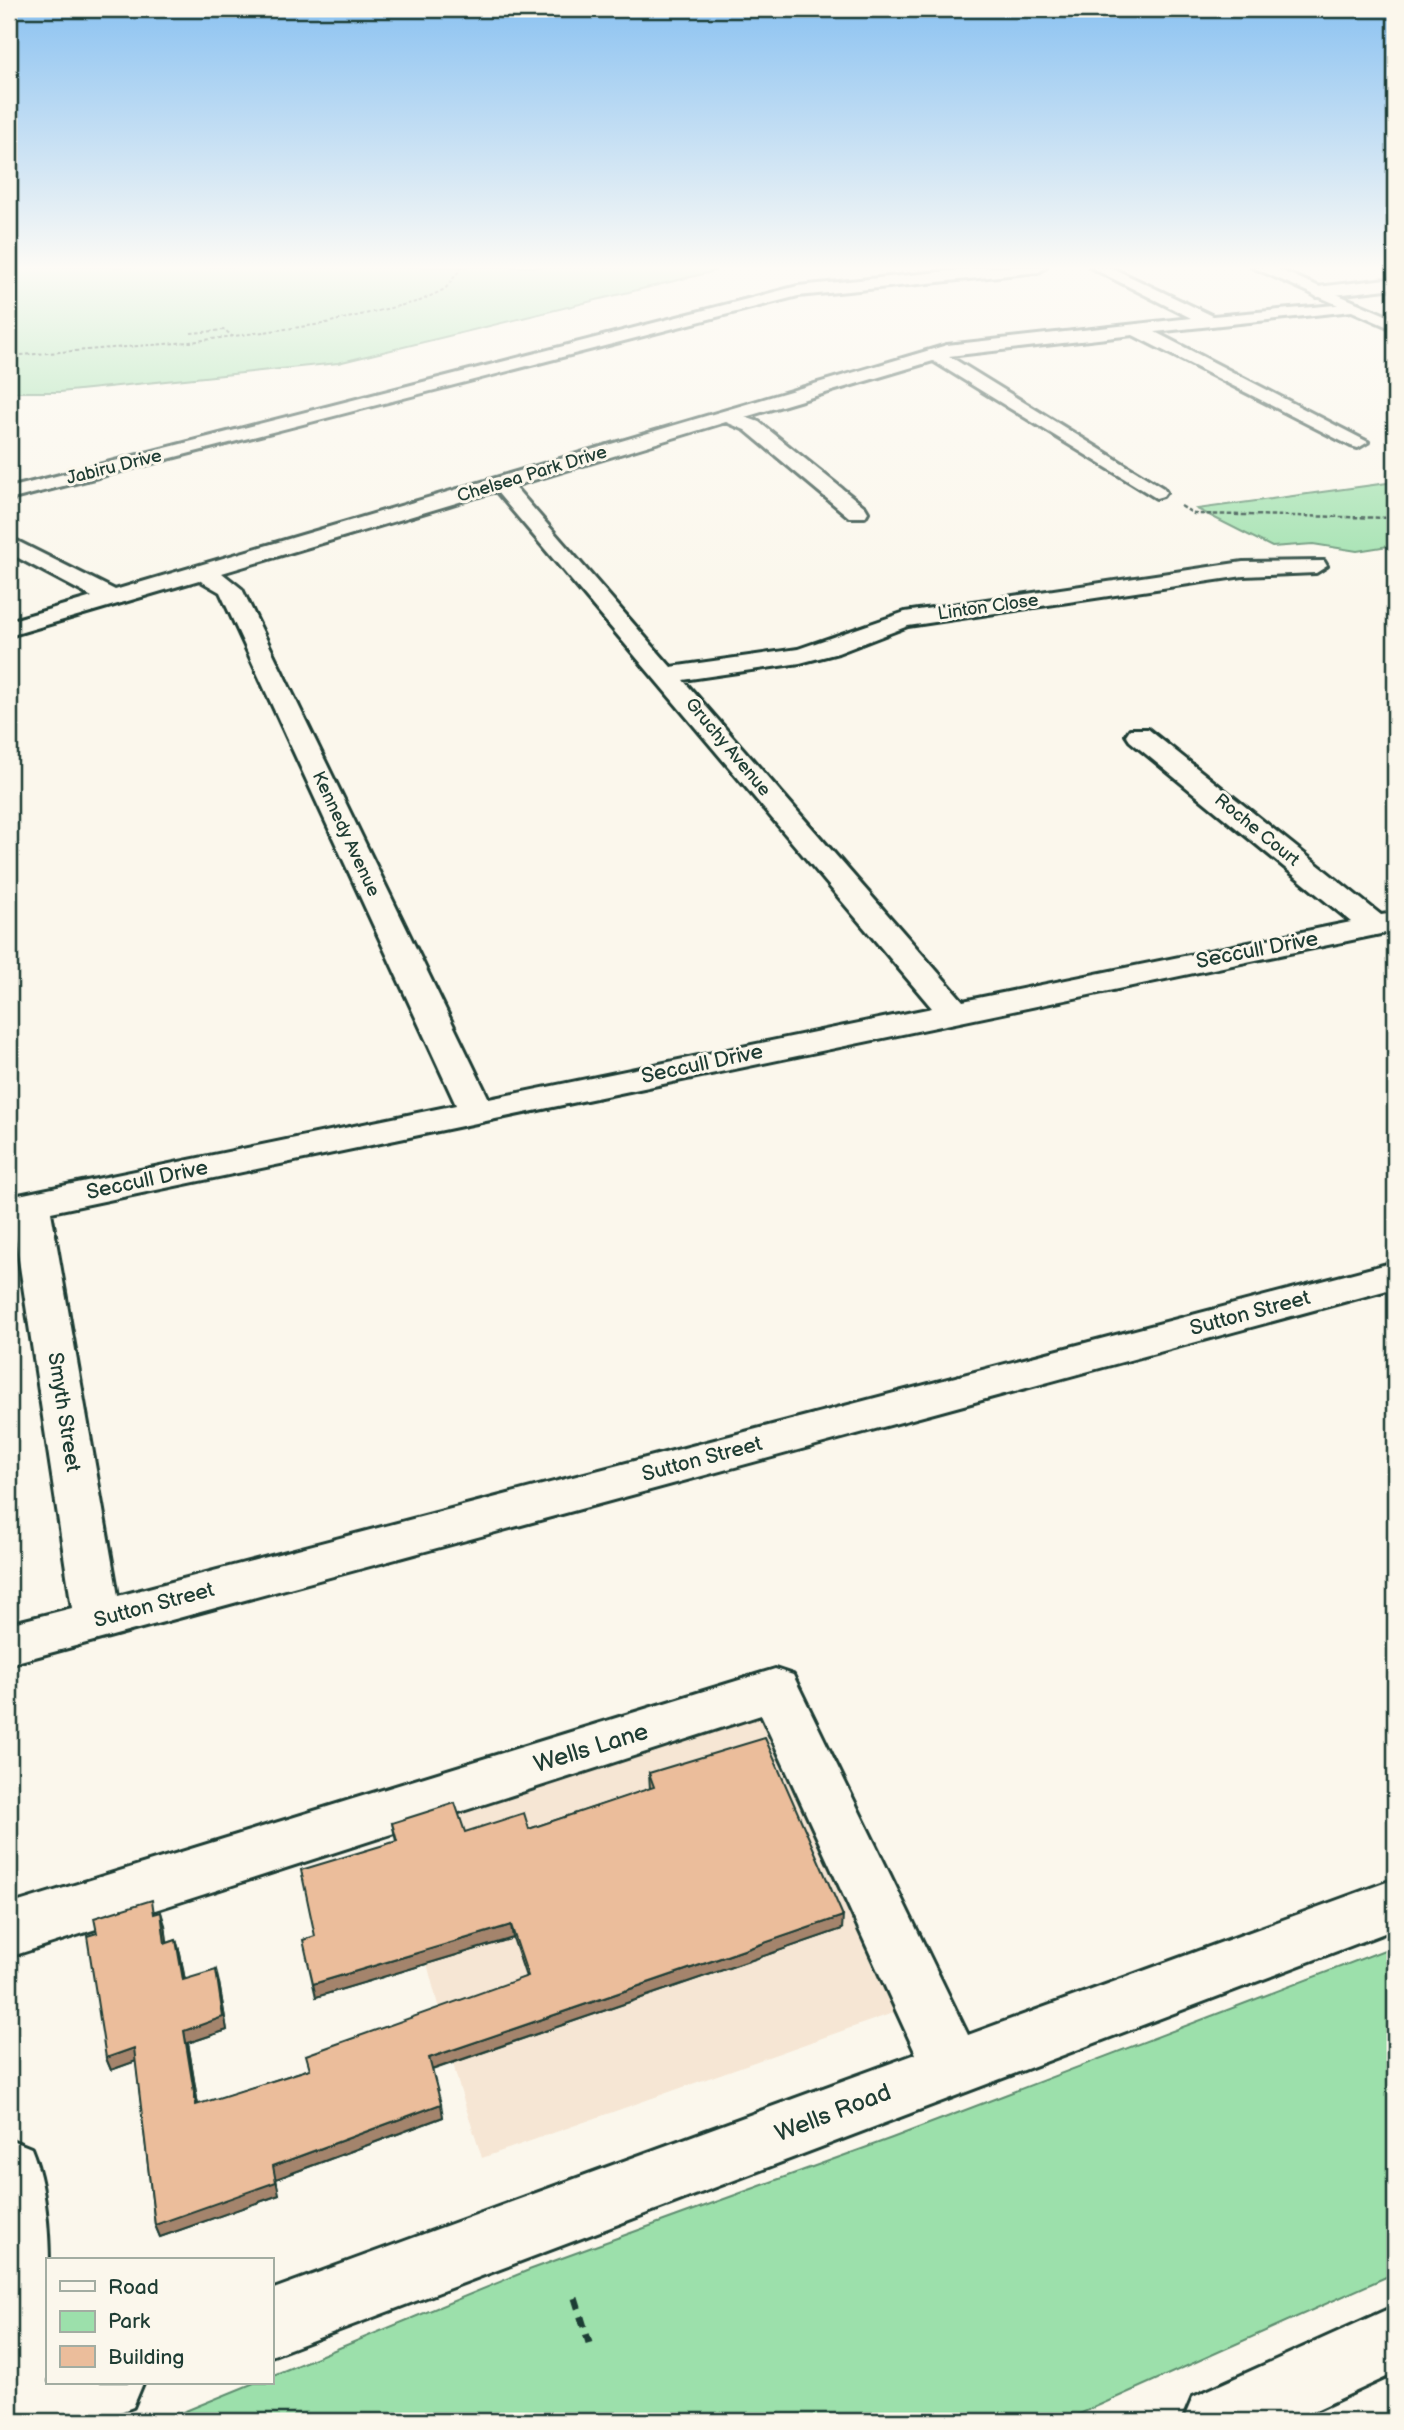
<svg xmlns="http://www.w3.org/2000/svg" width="1404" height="2430" viewBox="0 0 1404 2430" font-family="'Balsamiq Sans',sans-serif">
	<rect width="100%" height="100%" fill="#fbf7ec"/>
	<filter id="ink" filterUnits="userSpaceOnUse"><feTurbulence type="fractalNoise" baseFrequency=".0143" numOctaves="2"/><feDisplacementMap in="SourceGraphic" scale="14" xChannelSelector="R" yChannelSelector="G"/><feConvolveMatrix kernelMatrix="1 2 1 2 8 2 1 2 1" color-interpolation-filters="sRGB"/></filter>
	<g filter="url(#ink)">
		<path fill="#f6e6d4" d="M777,1670L907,2008L482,2158L459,2086L381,1787Z"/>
		<path fill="#9ce0ab" stroke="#5e8e70" stroke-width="2" d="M9,267H719L715,271L338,363L60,392H9Z
			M1395,482V545L1357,551L1313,544L1272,547L1197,509Z
			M1395,1946V2273L1064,2421H161L254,2383H271V2376L529,2270L892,2138Z"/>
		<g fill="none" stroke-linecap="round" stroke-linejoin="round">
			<defs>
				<path id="minor" d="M990,267H1046L1039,272L798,296L9,500V488L798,286Z
					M1090,267H1110L1213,316L1358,303V309L1352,311L1155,332L1368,442L1358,448L1351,446L1133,335L949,356L1163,488L1166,492L1163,496L1156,498L933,361L745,417L759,422L865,507L868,512L865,517H849L745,430L726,422L514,486L671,667L798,649L905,612L1243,562L1324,561L1327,566L1316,573L1243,576L908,626L838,653L800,663L683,680L963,1001L1351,922L1130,741L1126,735L1130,729H1148L1381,915L1395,913V931L51,1212L118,1596L1395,1262V1288L9,1664V1624L72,1608L13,1220L9,1221V1197L456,1105L220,592L199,580L9,636V621L92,597L9,553V537L115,590L947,345L1191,318ZM496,491L932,1008L489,1099L242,589L222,573Z
					M1395,278V288L1317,297L1309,292L1317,287Z
					M775,1669L793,1675L968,2035L1395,1879V1929L271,2356V2290L916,2054L761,1715L9,1957V1905Z
					M9,2139L31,2148C58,2213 47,2312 47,2383H143L133,2407L96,2421H9Z"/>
				<path id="major" d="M1252,267H1273L1395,319V330Z
					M1395,2306V2373L1292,2421H1183L1193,2397Z"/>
			</defs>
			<use href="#minor" stroke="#1f3d34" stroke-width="6"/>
			<use href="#major" stroke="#1f3d34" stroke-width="6"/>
			<path stroke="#1f3d34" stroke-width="2" stroke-dasharray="3.5 2.5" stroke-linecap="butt" d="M191,333L225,330L233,337
				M9,356L190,342L322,324L420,301L445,289L462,267"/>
			<path stroke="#1f3d34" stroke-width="2.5" stroke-dasharray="4.5 2.5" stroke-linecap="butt" d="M1181,506L1194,514L1395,518"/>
			<path stroke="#1f3d34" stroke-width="7" stroke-dasharray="11 8" stroke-linecap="butt" d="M575,2298L589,2343"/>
			<use href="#minor" fill="#fbf7ec" fill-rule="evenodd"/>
			<use href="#major" fill="#fbf7ec" fill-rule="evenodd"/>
		</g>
		<path fill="#caa385" stroke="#1f3d34" stroke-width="2" d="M649,1773L842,1929L432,2070L443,2117L276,2179L279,2195L160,2237L155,2225L136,2061L111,2070L106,2058L156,1914L165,1925L167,1943L176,1940L180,1953L185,1980L219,1983L227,2030L188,2043L198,2105L310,2069L526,1977L513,1938L316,1997L315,1936L396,1841L392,1823L465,1832L529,1829L650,1789Z"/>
		<path fill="#a4846c" stroke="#1f3d34" stroke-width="2" d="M161,1912L165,1925L169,1956L165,1944Z
			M843,1916L842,1929L431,2070L429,2058Z
			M511,1925L513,1938L316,1997L313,1984Z
			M176,1940L180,1953L187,1993L183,1980Z
			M216,1970L219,1983L227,2030L188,2043L200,2118L196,2105L184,2031Z
			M134,2048L139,2060L111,2070L106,2058Z
			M441,2104L443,2117L276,2179L279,2195L160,2237L155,2225L273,2166Z"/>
		<path fill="#ebbd9b" stroke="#1f3d34" stroke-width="2" d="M765,1738L843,1916L429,2058L441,2104L273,2166L276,2182L155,2225L134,2048L106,2058L87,1936L97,1933L94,1918L152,1900L154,1914L161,1912L165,1944L176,1940L183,1980L216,1970L223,2017L184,2031L196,2105L310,2069L306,2055L528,1976L511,1925L313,1984L303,1940L315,1936L301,1870L397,1841L392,1823L455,1803L465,1832L524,1813L529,1829L654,1787L649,1773Z"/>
	</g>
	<linearGradient id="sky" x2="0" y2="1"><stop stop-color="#8bc2f1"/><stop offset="0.44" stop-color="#fdfbf6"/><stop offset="1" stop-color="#fdfbf6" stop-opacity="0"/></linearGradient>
	<rect width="1404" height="608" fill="url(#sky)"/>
	<g text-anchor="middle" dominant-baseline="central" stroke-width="6" stroke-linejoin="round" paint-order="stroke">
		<g font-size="18" fill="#1f3d34" stroke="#fbf7ec">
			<text transform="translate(114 467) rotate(-14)">Jabiru Drive</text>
			<text transform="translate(532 474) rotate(-17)">Chelsea Park Drive</text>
			<text transform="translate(988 607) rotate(-8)">Linton Close</text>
			<text transform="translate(728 747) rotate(50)">Gruchy Avenue</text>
			<text transform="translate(1257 830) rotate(39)">Roche Court</text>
			<text transform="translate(346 834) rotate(65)">Kennedy Avenue</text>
		</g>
		<g font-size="21" fill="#1f3d34" stroke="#fbf7ec">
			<text transform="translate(1257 950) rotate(-11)">Seccull Drive</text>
			<text transform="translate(702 1064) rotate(-12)">Seccull Drive</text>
			<text transform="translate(147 1180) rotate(-12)">Seccull Drive</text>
			<text transform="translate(1250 1313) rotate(-15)">Sutton Street</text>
			<text transform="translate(64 1412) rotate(81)">Smyth Street</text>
			<text transform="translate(702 1459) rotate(-15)">Sutton Street</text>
			<text transform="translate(154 1605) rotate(-15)">Sutton Street</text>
		</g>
		<g font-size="24" fill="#1f3d34" stroke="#fbf7ec">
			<text transform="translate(591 1748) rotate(-17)">Wells Lane</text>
			<text transform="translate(833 2113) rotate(-21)">Wells Road</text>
		</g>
	</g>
	<rect width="1404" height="2430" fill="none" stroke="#fbf7ec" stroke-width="35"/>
	<rect x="18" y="18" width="1369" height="2395" fill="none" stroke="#1f3d34" stroke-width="2.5" filter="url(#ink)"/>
	<rect x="46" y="2258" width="228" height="126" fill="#fbf7ec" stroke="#a3ada2" stroke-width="2"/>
	<rect x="60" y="2281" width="35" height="10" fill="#fbf7ec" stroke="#a3ada2" stroke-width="2"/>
	<text x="108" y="2294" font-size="21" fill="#1f3d34">Road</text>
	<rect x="60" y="2311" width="35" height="21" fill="#9ce0ab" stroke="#a3ada2" stroke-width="2"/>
	<text x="108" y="2328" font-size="21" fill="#1f3d34">Park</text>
	<rect x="60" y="2346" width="35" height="21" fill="#ebbd9b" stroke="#a3ada2" stroke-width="2"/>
	<text x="108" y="2364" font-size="21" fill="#1f3d34">Building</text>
</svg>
